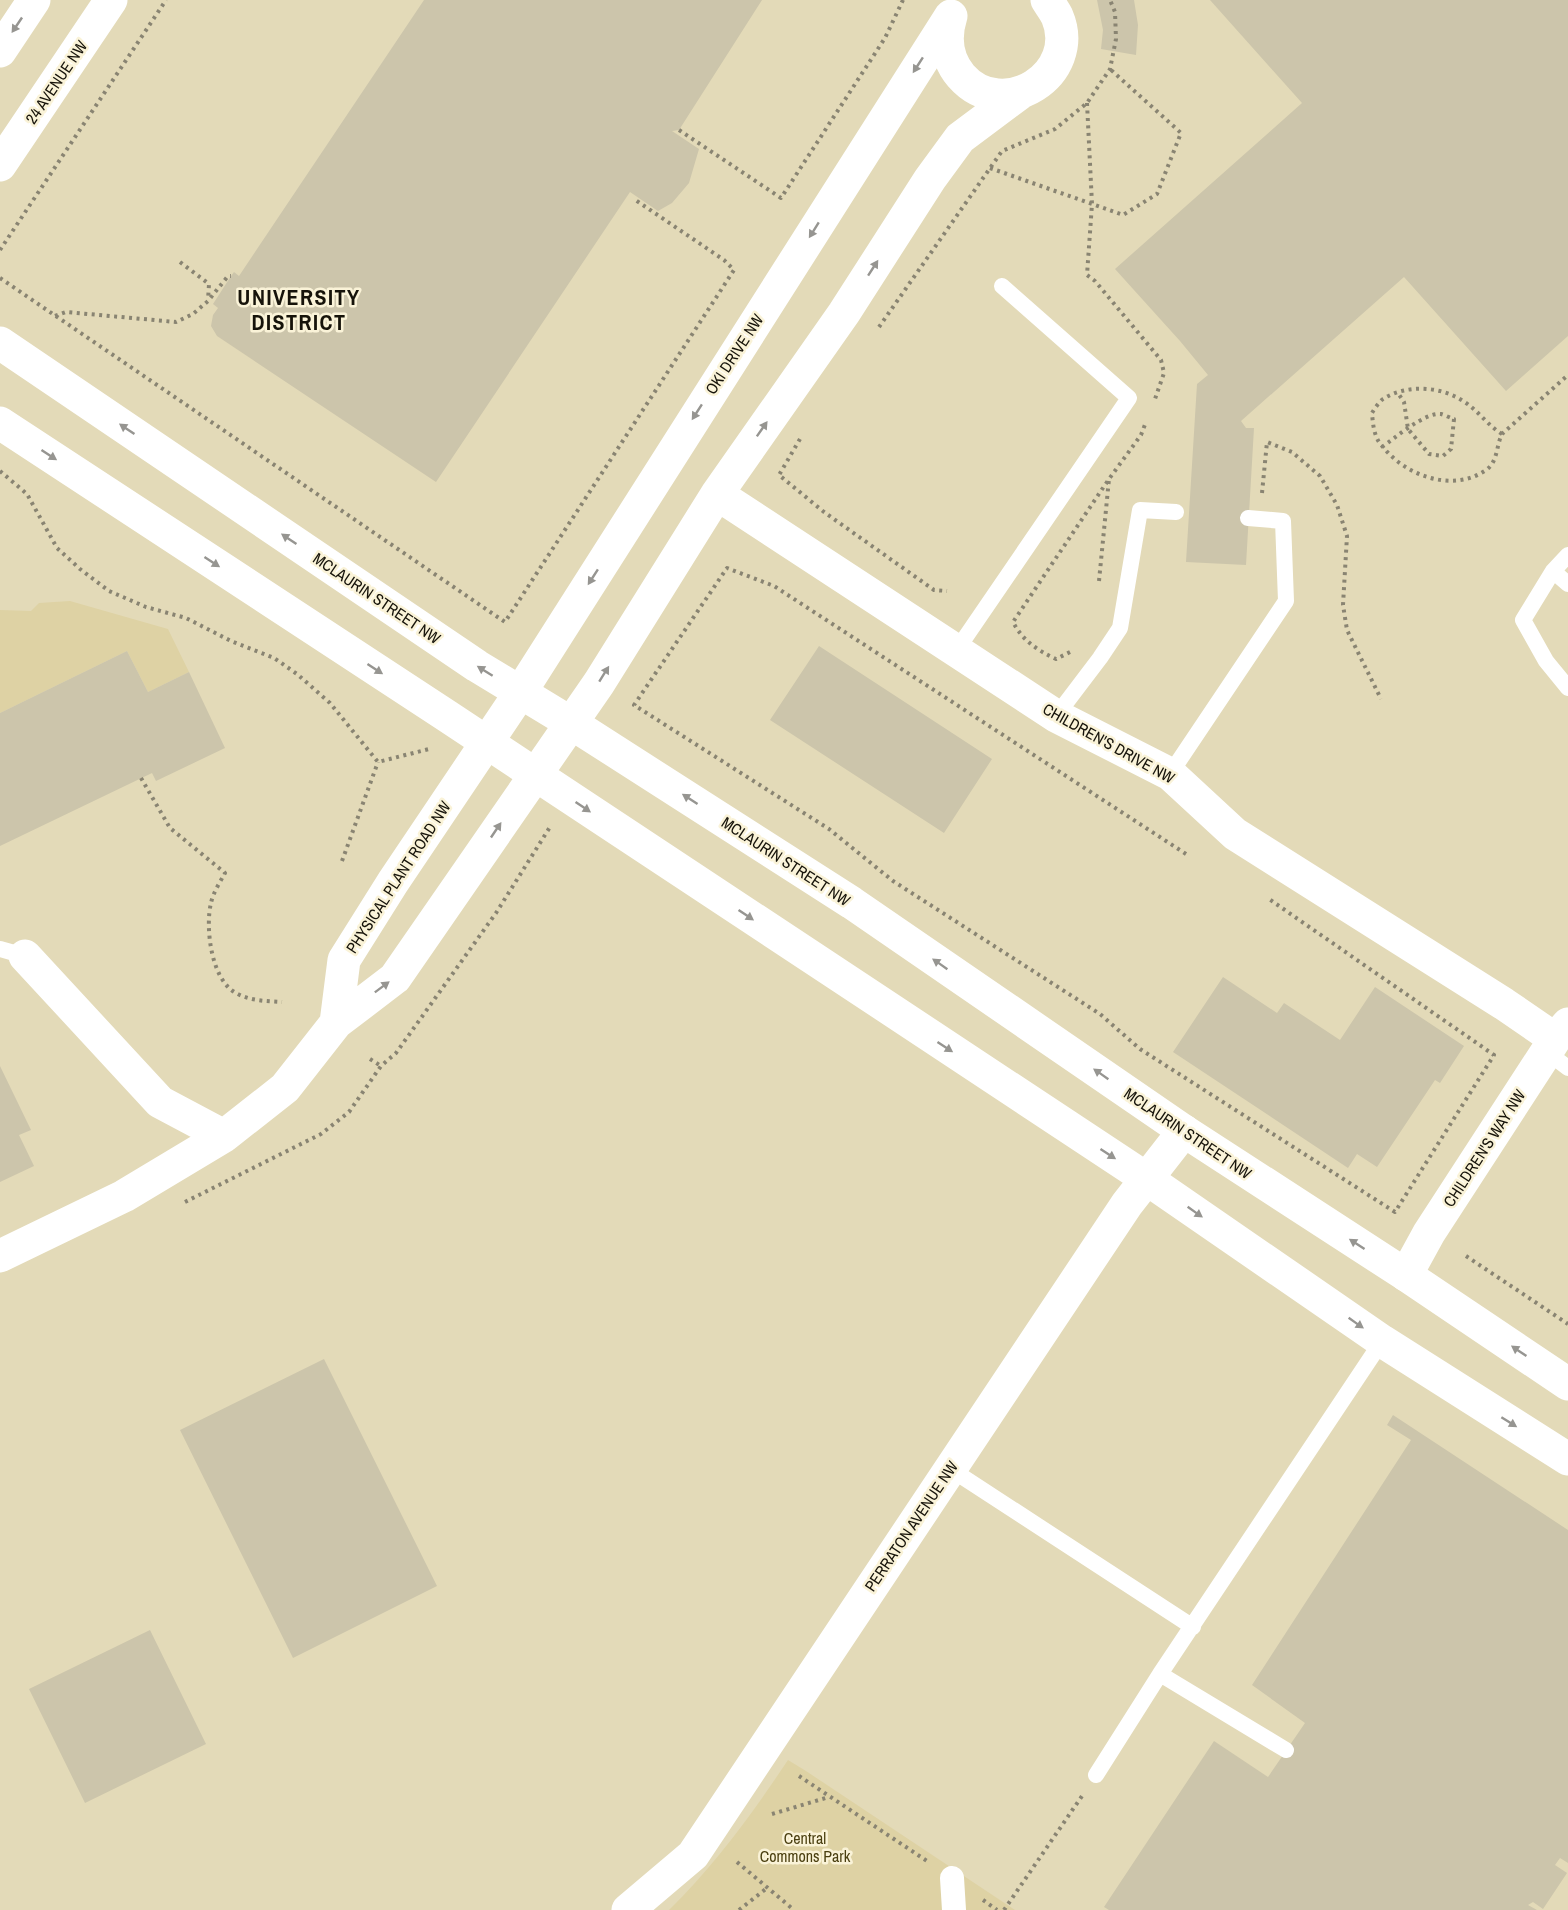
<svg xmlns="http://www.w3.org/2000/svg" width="1568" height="1910" viewBox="0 0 1568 1910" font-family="'Archivo Narrow',sans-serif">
	<rect width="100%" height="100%" fill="#ece6cb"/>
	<path fill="#e3dab8" d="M0,0H1568V1910H0Z"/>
	<path fill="#ded2a4" d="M70,601L168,629L189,672L148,692L127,651L0,713V610L31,611L39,603Z
		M788,1760L806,1771L1015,1910H669C715,1865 752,1814 788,1760Z"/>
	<path fill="#ccc5ab" d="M424,0H762L679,130L672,131L699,149L689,183L672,203L658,211L630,192L436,482L217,336L211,326L213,315L218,308L213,304L231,276L234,272L239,276L245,267Z
		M1097,0H1134L1138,25L1136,55L1101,49L1103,30Z
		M1210,0H1568V336L1506,391L1404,277L1241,421L1246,428H1254L1246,565L1186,562L1197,384L1208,375L1180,341L1115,269L1302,103Z
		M819,646L992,759L944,833L770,720Z
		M127,651L148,692L189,672L225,748L156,781L152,773L0,846V713Z
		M1223,977L1277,1013L1284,1003L1340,1040L1375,987L1464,1046L1440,1083L1435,1080L1377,1167L1357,1154L1348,1168L1173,1052Z
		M0,1066L31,1130L19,1135L34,1166L0,1182Z
		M324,1359L437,1586L293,1658L180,1430Z
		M1393,1415L1568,1530V1863L1560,1858L1555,1865L1567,1873L1543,1909L1533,1902L1528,1905L1537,1910H1109L1104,1907L1214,1741L1268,1777L1305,1723L1252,1685L1411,1440L1387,1425Z
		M150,1630L206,1744L85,1803L29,1689Z"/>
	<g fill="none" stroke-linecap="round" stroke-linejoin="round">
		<path stroke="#898472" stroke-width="4" stroke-dasharray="3 4.5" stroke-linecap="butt" d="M1087,103L1092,204L1087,275L1095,281L1161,360L1164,373L1155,399
			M679,130L781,198L885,38L903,0
			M990,168L1123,215L1157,194L1181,133L1110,69
			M0,250L166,0
			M180,262L209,284L208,300
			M0,278L505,622L734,270L724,260L634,199
			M55,316L66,312L176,322L193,314L208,301L228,276H231
			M879,327L1002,151L1055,129L1087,103L1110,69L1116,39L1115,12L1110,0
			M1502,434C1487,425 1478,410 1463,401C1440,386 1407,384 1383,399C1379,402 1375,408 1372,413C1373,425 1374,438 1383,447C1406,476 1453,493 1486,470C1498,462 1496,446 1502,434L1568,375
			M800,439L779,475L824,512L934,590L947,591
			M1382,447C1395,438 1425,412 1441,414C1445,415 1450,418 1454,419L1451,449L1443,456L1429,454L1408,429L1404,402L1398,393
			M0,471L27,494L57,548L80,569L109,591L146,607L186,618L231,641L274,658L297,674L330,703L378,762L429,749
			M1262,493L1267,442L1292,452L1320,476L1337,505L1347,536L1343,605L1347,630L1381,699
			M1099,581L1109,479
			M1070,652L1056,659C1037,650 1023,641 1013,622L1109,479L1141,435L1146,422
			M141,778L170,828L225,873C220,882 213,893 211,903C205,927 211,980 236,993C250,1001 266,1001 282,1002
			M1186,854L774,586L727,568L634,705L829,829L893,881L1100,1014L1140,1049L1395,1212L1494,1055L1269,899
			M342,861L378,762
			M370,1059L381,1066
			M185,1202L321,1134L349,1112L381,1066L396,1053L496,913L550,827
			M1466,1256L1568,1324
			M799,1776L930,1863
			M772,1814L829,1797
			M737,1862L794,1910
			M983,1900L997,1910
			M739,1910L767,1888
			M1004,1910L1082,1796"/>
		<path stroke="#fff" stroke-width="16" d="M1568,555L1553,571L1523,620L1546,661L1568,688
			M1553,571L1568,584
			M956,651L1129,398L1002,286
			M1056,716L1100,658L1120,628L1140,510L1176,512
			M1170,774L1286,601L1283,521L1248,518
			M0,949L25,956
			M1547,1052L1568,1068
			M949,1468L1193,1627
			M1160,1674L1286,1750
			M1096,1775L1160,1674L1382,1341"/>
		<path stroke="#fff" stroke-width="24" d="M952,1878L954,1910"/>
		<path stroke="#fff" stroke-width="33" d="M951,16C944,38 946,58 961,76C1003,124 1082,74 1057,16C1054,10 1050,5 1047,0
			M717,494L1056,716L1170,774L1235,834L1504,1004L1555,1039
			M25,956L160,1102L224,1136
			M336,1023L344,960L393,882L520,693L950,17
			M0,1256L124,1196L224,1136L285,1088L336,1023L395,978L599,683L717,494L844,313L930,179L960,138L1019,94
			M1406,1275L1429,1233L1555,1039L1568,1024
			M628,1910L693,1855L1127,1204L1184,1131"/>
		<path stroke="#fff" stroke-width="33" d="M0,51L34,0
			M0,165L111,0
			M0,343L477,666L571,723L852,903L1184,1131L1406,1275L1568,1384
			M0,423L447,716L1147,1179L1382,1341L1568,1459"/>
	</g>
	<defs><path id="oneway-solid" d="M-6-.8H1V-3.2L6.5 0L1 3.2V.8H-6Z" transform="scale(1.5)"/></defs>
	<g fill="#969591">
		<use href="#oneway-solid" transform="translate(17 25) rotate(124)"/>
		<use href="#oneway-solid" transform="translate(918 65) rotate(123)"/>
		<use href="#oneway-solid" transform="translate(814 230) rotate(122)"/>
		<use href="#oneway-solid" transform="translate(873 268) rotate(-57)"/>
		<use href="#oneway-solid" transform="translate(697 412) rotate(123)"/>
		<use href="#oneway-solid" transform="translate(127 429) rotate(-146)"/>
		<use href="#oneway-solid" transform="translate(762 429) rotate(-55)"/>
		<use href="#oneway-solid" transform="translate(49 455) rotate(33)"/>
		<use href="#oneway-solid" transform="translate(289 539) rotate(-146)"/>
		<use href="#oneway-solid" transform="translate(212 562) rotate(33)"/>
		<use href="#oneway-solid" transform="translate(593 577) rotate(123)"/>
		<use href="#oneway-solid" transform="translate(375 669) rotate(33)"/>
		<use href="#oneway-solid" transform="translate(485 671) rotate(-148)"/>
		<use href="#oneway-solid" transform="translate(604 674) rotate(-58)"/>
		<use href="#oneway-solid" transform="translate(690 799) rotate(-147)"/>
		<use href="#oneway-solid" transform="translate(583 807) rotate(34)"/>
		<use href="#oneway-solid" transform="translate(496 830) rotate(-56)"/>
		<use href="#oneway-solid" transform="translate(746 915) rotate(34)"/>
		<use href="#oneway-solid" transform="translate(940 964) rotate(-145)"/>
		<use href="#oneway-solid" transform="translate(382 987) rotate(-37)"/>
		<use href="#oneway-solid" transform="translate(945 1047) rotate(33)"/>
		<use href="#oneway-solid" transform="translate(1101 1074) rotate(-145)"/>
		<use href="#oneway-solid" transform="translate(1108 1154) rotate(33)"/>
		<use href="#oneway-solid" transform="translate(1195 1212) rotate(35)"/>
		<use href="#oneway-solid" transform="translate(1357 1244) rotate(-147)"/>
		<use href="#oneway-solid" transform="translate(1356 1323) rotate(35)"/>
		<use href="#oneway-solid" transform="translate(1519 1351) rotate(-146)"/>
		<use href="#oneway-solid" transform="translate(1509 1422) rotate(32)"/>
	</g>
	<g text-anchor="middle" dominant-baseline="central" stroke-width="5" stroke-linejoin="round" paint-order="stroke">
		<g font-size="16" fill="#16130a" stroke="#faf3d8">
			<text transform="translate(56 82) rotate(-56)">24 AVENUE NW</text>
			<text transform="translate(734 354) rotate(-57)">OKI DRIVE NW</text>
			<text transform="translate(377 598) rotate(34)">MCLAURIN STREET NW</text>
			<text transform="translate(1109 743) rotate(29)">CHILDREN'S DRIVE NW</text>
			<text transform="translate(786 861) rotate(33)">MCLAURIN STREET NW</text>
			<text transform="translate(398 877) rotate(-57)">PHYSICAL PLANT ROAD NW</text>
			<text transform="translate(1188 1133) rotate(34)">MCLAURIN STREET NW</text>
			<text transform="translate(1484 1148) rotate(-57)">CHILDREN'S WAY NW</text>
			<text transform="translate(911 1526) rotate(-56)">PERRATON AVENUE NW</text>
		</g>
		<g font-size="16" fill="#4a3f10" stroke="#faf3d8">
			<text x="805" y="1838">Central<tspan x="805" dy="18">Commons Park</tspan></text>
		</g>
		<g font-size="22" font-weight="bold" letter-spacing="1.5" fill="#16130a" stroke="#faf3d8">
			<text x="299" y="297">UNIVERSITY<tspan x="299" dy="25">DISTRICT</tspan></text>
		</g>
	</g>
</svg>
